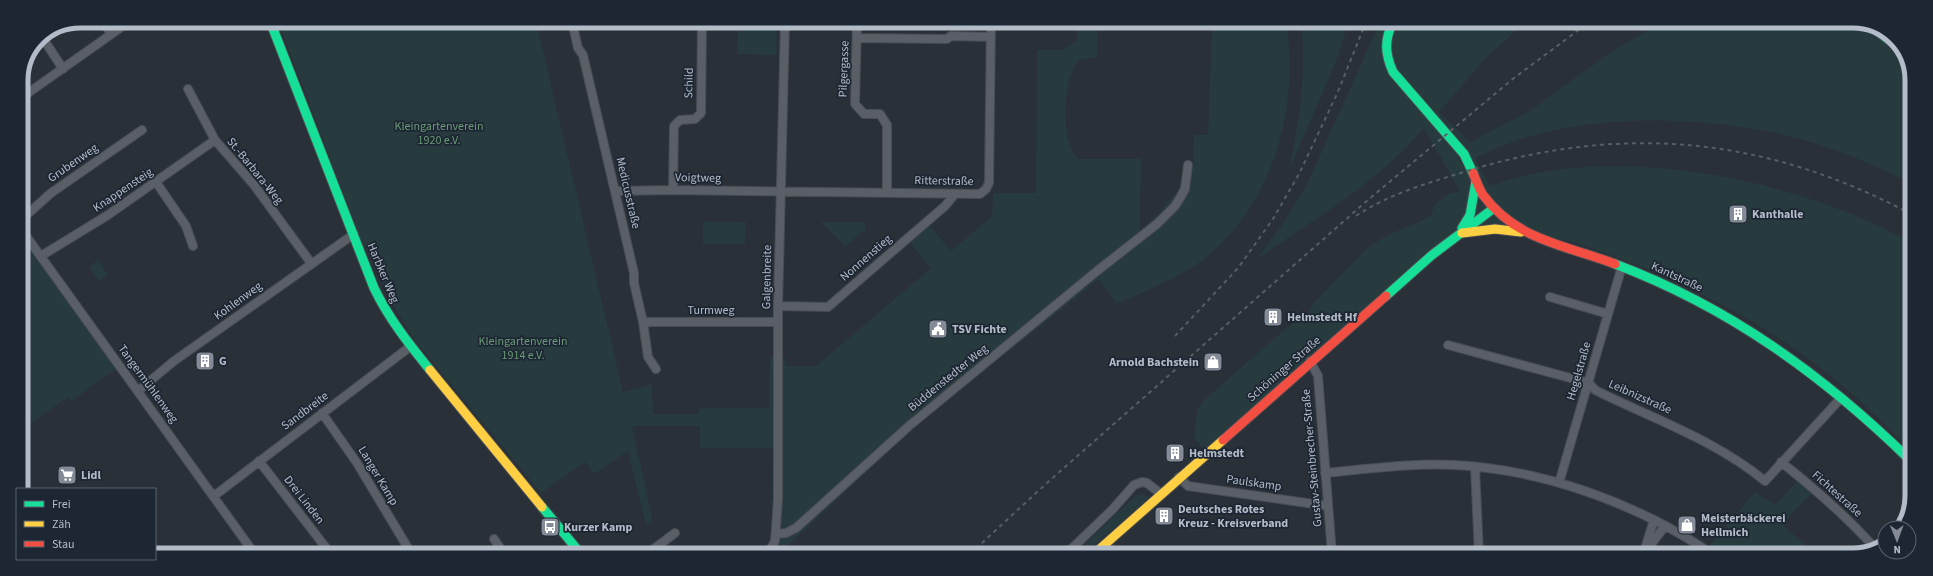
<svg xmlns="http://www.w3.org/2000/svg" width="1933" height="576" viewBox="0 0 1933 576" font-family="'Source Sans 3',sans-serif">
	<rect width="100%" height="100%" fill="#2a3038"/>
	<path fill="#273a3e" d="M278,21H536L623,392L647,386L652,383L653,414H699V408H769L770,358L785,357V366H816L931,268L910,243L930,226L951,251L992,216L993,193H1036L1037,50H1063L1077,40V22H1098L1097,57L1079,60C1064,78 1063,121 1069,142C1071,148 1075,154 1078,159H1141L1140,230L1159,213L1178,190L1184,169L1193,168L1194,135H1208L1212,22H1286C1299,103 1277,189 1218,247C1191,274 1151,288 1117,304L1099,279L918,424L779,554H764L783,534L772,520L773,448H700V426H632L653,522L646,525L628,451L594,474L585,462L541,493L415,341L390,300L360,237Z
		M707,22H777L776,55L737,54L738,31H707Z
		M1301,22H1349L1335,64L1289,171C1299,120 1307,74 1301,22Z
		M1380,22L1525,23L1487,57L1439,112L1470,142L1528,112L1614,50L1660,23H1868L1898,41L1912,76L1911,182C1878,168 1845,152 1810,142C1728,117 1611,112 1528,137C1510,142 1492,150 1475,158L1490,186C1611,141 1802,179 1911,243L1910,451C1823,354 1714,290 1591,248C1568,240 1545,235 1521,230C1513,228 1505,225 1497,225C1484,225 1471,227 1458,227L1204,450L1194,438L1197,411L1204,400L1283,331L1307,314L1314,303L1366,249L1386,236L1423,220L1431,215L1435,204L1448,194L1460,191L1424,128C1379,182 1313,220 1256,260L1282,225L1308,182Z
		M703,221L746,222L745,244H703Z
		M821,222H865V230L845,246Z
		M21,237L116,369L71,401L68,397L30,424L21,411Z
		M98,260L108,275L99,281L89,267Z
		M1798,480L1812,493L1782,524L1815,554L1814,555H1719L1709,546L1755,492L1775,505Z
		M1136,495H1145L1149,498L1084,554H1074Z"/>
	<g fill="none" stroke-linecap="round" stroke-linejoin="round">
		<defs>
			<path id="street" d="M103,21L111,34
				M572,22L578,48L583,55L634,273V283L643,322L648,357L656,369
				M635,22L702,24L701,113L695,119L680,120L674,126L673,190
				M857,22L855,104L864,114H880L887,125V192
				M42,37L63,69
				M857,38L947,39L951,36L991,37
				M188,89L215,140L254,185L311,263
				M21,98L130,21
				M156,182L186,226L193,246
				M615,191L673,190L980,194L986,189L989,183L991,22
				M21,220L51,193L142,130
				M21,229L254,553
				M41,256L108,215L215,140
				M1550,297L1608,314
				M778,306L828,307L945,206L955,194
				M643,322H778
				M1448,345L1589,383L1595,390C1653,419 1714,439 1765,481L1841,398
				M1310,361L1318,376L1332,554
				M138,391L174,361L354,234
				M322,413L357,463L411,553
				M259,461L330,553
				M1781,462C1814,488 1846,516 1875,548
				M1475,467L1479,555
				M1325,473C1368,469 1412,463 1455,465C1528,469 1601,492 1666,526C1681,535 1698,543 1712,555
				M1179,477L1188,486L1328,506
				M1559,483L1622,266
				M214,496L411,346
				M776,534L786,533L796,528L909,426L1097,271L1157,224L1175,206L1180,198L1185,189L1188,165
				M494,539L504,554
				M1646,551L1665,526
				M647,554L675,533
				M768,554L775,541L778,499V306L785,22
				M1066,554L1112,510L1134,485L1142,482L1147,483L1161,494
				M1643,555L1654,520"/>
			<path id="fast" d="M270,21L374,288C389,319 409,344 430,370
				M1393,22C1384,40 1385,54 1393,72L1464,154L1473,173
				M1867,23L1901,49
				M1462,228L1470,215L1476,181
				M1615,264C1729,307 1823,375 1910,460
				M1386,296L1432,255L1494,208
				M542,507L581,554"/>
			<path id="slow" d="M1462,233L1495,229L1521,232
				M430,370L542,507
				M1094,554L1223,440"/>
			<path id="jam" d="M1473,173C1476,180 1479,189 1483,195C1517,241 1566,245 1615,264
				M1223,440L1386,296"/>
		</defs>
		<use href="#street" stroke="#484c53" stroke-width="10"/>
		<use href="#fast" stroke="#484c53" stroke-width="11"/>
		<use href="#slow" stroke="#484c53" stroke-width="11"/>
		<use href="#jam" stroke="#484c53" stroke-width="11"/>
		<use href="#street" stroke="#5a5e66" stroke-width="8"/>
		<use href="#fast" stroke="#16e098" stroke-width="9"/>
		<use href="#slow" stroke="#ffcf43" stroke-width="9"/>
		<use href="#jam" stroke="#f24e42" stroke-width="9"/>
		<path stroke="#595d64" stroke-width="2" stroke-dasharray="4 4" stroke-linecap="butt" d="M1356,216C1390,193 1429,183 1467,171C1624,123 1766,137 1911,214
			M1175,336L1238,268L1273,219L1299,174L1337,94L1366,22
			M970,554L1048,482L1369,199L1514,78L1588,23"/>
	</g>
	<defs>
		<symbol id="building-square" viewBox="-11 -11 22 22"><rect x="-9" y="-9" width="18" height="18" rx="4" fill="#848b96" stroke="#1d2633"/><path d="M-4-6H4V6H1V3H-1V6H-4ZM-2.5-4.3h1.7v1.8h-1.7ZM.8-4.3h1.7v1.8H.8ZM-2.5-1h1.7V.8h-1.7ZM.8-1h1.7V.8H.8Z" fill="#fff"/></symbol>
		<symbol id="civic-square" viewBox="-11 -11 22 22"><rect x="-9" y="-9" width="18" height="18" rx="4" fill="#848b96" stroke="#1d2633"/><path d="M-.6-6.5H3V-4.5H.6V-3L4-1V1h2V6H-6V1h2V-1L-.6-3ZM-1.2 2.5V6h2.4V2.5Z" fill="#fff"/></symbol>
		<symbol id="shop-square" viewBox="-11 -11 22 22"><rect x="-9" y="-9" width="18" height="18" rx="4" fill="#848b96" stroke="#1d2633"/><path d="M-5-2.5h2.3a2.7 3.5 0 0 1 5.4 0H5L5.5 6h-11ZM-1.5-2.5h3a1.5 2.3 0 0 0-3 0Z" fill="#fff"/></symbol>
		<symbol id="supermarket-square" viewBox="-11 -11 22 22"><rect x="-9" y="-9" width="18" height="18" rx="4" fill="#848b96" stroke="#1d2633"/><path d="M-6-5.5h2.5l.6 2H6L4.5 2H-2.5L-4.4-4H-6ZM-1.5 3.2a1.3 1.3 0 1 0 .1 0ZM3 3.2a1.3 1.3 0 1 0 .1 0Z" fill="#fff"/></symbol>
		<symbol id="bus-square" viewBox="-11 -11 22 22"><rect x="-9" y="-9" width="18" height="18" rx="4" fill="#848b96" stroke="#1d2633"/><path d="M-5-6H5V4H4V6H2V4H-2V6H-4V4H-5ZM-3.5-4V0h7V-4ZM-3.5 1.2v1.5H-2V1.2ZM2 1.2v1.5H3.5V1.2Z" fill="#fff"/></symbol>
	</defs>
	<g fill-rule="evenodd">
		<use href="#building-square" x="1727" y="203" width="22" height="22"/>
		<use href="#building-square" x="1262" y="306" width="22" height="22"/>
		<use href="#civic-square" x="927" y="318" width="22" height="22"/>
		<use href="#building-square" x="194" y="350" width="22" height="22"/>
		<use href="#shop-square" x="1202" y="351" width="22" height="22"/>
		<use href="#building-square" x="1164" y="442" width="22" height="22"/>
		<use href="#supermarket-square" x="56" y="464" width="22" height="22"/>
		<use href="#building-square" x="1153" y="505" width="22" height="22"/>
		<use href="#shop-square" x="1676" y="514" width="22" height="22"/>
		<use href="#bus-square" x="539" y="516" width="22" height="22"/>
	</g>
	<g text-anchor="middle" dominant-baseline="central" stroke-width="3.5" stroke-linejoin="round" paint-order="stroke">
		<g font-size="12" fill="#b4bcc9" stroke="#1d2633">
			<text transform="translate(844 69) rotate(-88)">Pilgergasse</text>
			<text transform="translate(689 83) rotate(-89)">Schild</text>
			<text transform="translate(73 163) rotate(-35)">Grubenweg</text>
			<text transform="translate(255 171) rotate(51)">St.-Barbara-Weg</text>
			<text transform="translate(698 178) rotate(1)">Voigtweg</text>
			<text transform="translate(944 181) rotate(1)">Ritterstraße</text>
			<text transform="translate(123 190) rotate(-34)">Knappensteig</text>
			<text transform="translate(628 193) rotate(77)">Medicusstraße</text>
			<text transform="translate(866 258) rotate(-41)">Nonnenstieg</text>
			<text transform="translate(383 273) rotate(67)">Harbker Weg</text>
			<text transform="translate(767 277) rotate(-89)">Galgenbreite</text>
			<text transform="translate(1677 277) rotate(25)">Kantstraße</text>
			<text transform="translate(238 301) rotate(-36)">Kohlenweg</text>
			<text x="711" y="310">Turmweg</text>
			<text transform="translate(1284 369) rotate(-41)">Schöninger Straße</text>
			<text transform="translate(1579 371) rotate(-74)">Hegelstraße</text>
			<text transform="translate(948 378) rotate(-39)">Büddenstedter Weg</text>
			<text transform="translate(148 384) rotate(54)">Tangermühlenweg</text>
			<text transform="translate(1640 397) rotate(24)">Leibnizstraße</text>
			<text transform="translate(305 411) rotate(-37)">Sandbreite</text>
			<text transform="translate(1312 458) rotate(-95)">Gustav-Steinbrecher-Straße</text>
			<text transform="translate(378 476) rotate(59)">Langer Kamp</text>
			<text transform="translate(1254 483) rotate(8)">Paulskamp</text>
			<text transform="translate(1837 494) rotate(42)">Fichtestraße</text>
			<text transform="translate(304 500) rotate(52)">Drei Linden</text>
		</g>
		<g font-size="12" fill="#6b9a76" stroke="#1d2633">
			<text x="439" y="126">Kleingartenverein<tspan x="439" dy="14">1920 e.V.</tspan></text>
			<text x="523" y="341">Kleingartenverein<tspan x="523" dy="14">1914 e.V.</tspan></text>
		</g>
		<g font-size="12" font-weight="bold" fill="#b4bcc9" stroke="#1d2633" text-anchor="start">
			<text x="1752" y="214">Kanthalle</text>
			<text x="1287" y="317">Helmstedt Hf</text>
			<text x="952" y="329">TSV Fichte</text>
			<text x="219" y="361">G</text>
			<text x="1199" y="362" text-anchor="end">Arnold Bachstein</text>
			<text x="1189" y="453">Helmstedt</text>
			<text x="81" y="475">Lidl</text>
			<text x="1178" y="509">Deutsches Rotes<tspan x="1178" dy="14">Kreuz - Kreisverband</tspan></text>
			<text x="1701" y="518">Meisterbäckerei<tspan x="1701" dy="14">Hellmich</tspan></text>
			<text x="564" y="527">Kurzer Kamp</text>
		</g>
	</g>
	<path d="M0 0H1933V576H0ZM80 28H1853A52 52 0 0 1 1905 80V496A52 52 0 0 1 1853 548H80A52 52 0 0 1 28 496V80A52 52 0 0 1 80 28Z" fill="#1d2633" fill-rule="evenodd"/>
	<path fill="none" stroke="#b4bcc9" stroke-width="5" d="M80 28H1853A52 52 0 0 1 1905 80V496A52 52 0 0 1 1853 548H80A52 52 0 0 1 28 496V80A52 52 0 0 1 80 28Z"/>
	<rect x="16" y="488" width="140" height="72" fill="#1d2633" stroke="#59626f"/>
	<rect x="24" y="501" width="20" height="6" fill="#16e098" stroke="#59626f"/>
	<text x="52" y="508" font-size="12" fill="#b4bcc9">Frei</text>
	<rect x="24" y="521" width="20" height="6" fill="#ffcf43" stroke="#59626f"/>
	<text x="52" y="528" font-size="12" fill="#b4bcc9">Zäh</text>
	<rect x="24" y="541" width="20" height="6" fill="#f24e42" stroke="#59626f"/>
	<text x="52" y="548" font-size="12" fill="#b4bcc9">Stau</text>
	<g transform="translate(1897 540) rotate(179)"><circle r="19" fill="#1d2633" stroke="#59626f"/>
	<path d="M0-3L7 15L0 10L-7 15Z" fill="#848b96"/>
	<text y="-6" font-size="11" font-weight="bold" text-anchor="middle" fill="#b4bcc9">N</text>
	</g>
</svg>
